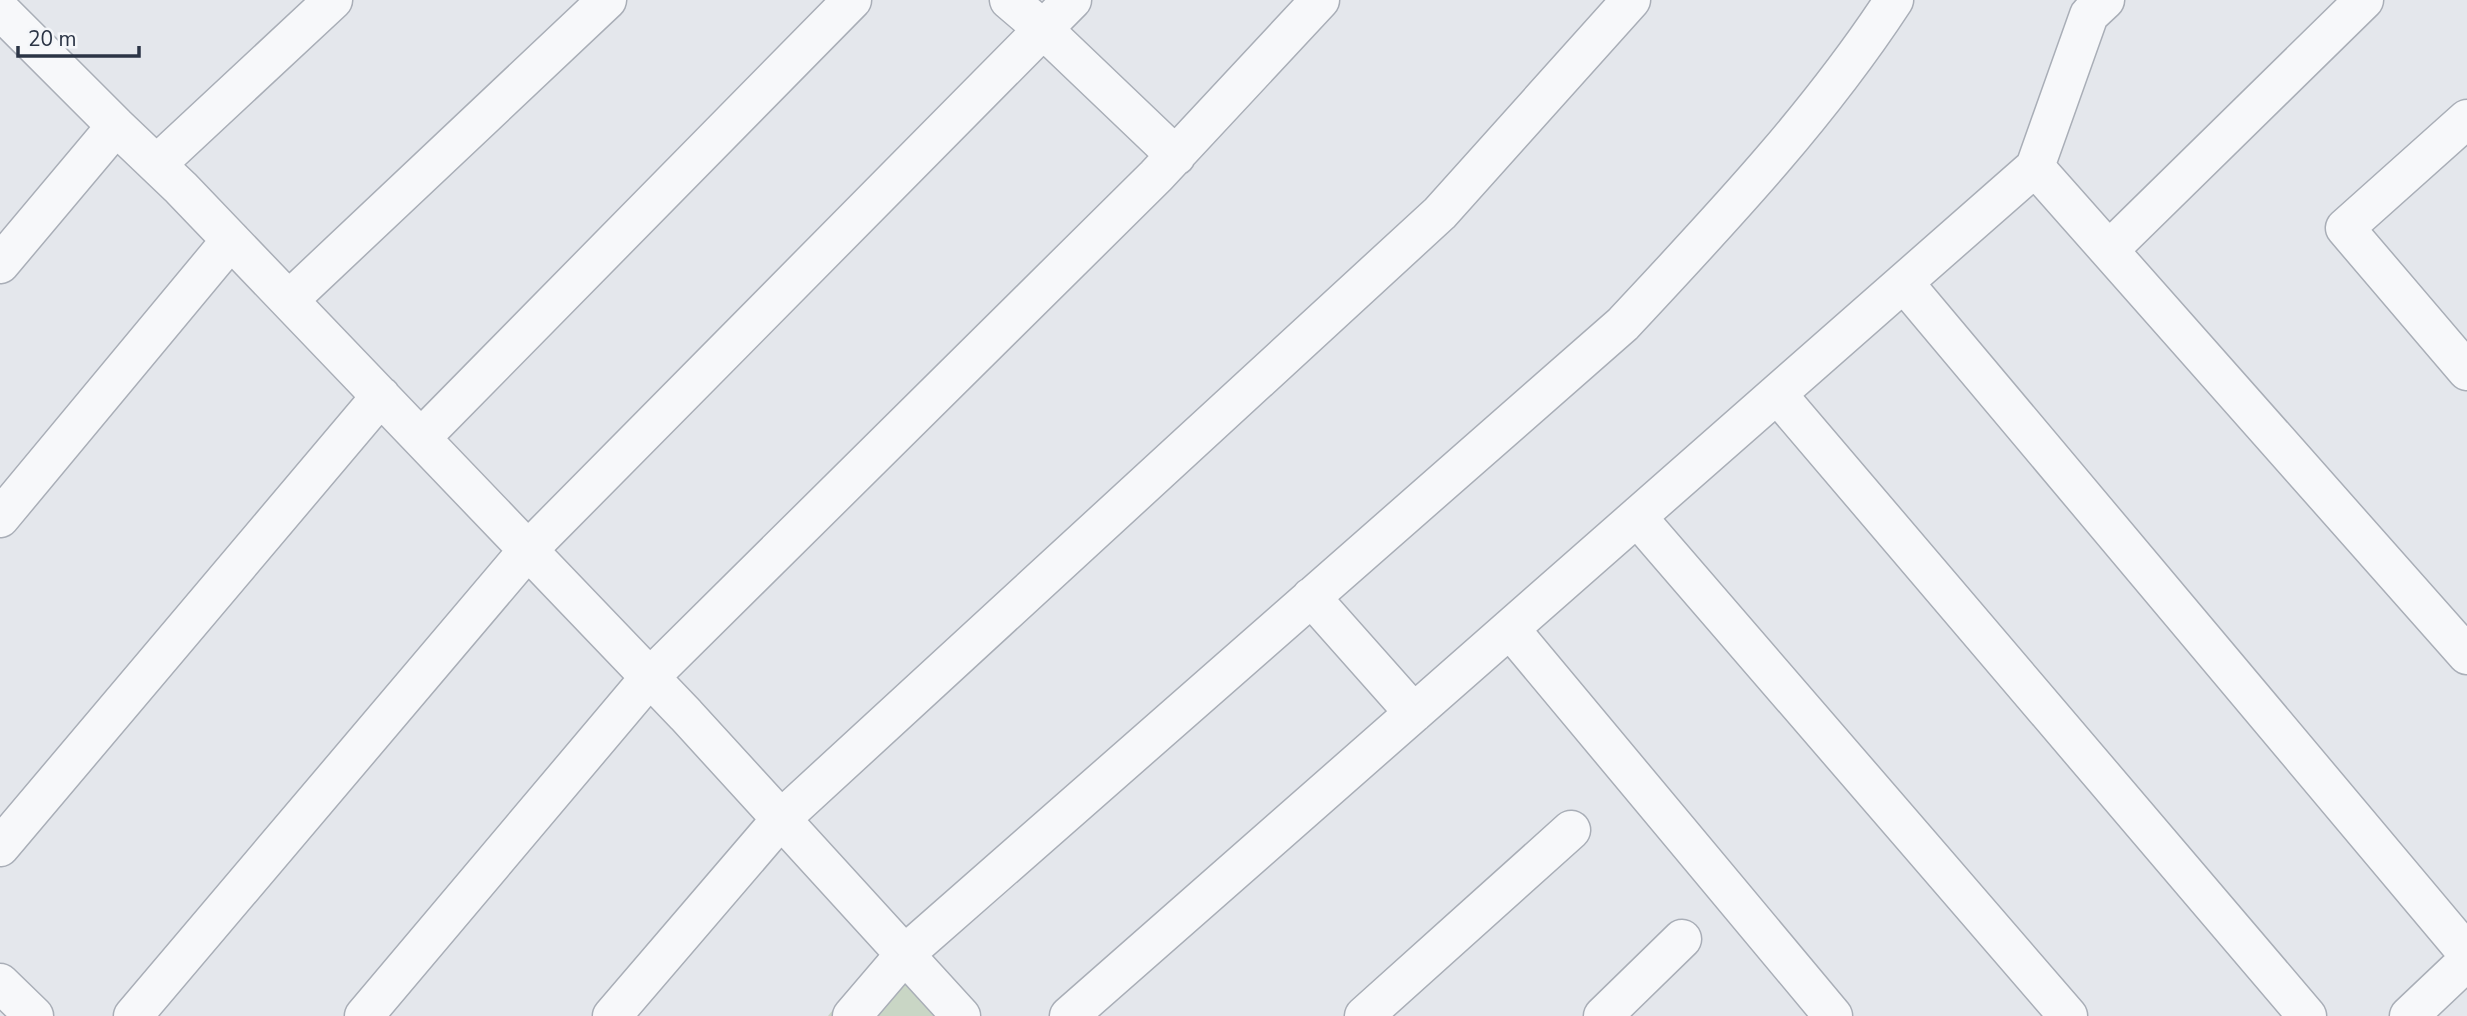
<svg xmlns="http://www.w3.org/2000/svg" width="2467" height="1016" viewBox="0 0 2467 1016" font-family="'Nunito Sans',sans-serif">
	<rect width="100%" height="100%" fill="#e4e7ec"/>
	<path fill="#c9d6c5" d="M891,939L962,1016H828Z"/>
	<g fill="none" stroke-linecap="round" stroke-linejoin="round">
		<defs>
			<path id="minor" d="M1009,0L1043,29L1176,156
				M0,10L116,126L181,188L686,715L961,1016
				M2467,119L2345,228L2467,371
				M157,164L333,0
				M2035,167L2467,655
				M2109,250L2364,0
				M0,264L116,126
				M1904,283L2467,953
				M289,300L607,0
				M1777,394L2307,1016
				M421,438L852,0
				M1637,517L2068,1016
				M0,518L231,240
				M1311,597L1414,713
				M1510,629L1833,1016
				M0,847L381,396
				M0,983L34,1016
				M133,1016L528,550L1072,0
				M364,1016L650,677L1156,176L1320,0
				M612,1016L781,819L1440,213L1631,0
				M852,1016L905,954L1623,324C1719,221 1817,118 1894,0
				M1069,1016L2035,167L2089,15L2105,0
				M1364,1016L1571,830
				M1603,1016L1682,939
				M2409,1016L2467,961"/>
		</defs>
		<use href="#minor" stroke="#a9aeb7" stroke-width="41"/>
		<use href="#minor" stroke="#f7f8fa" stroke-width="38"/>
	</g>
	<path d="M18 46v10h121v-10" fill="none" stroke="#2b3445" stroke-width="3.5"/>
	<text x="28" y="46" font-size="21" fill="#2b3445" stroke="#f4f6f9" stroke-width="5" paint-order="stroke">20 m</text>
</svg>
